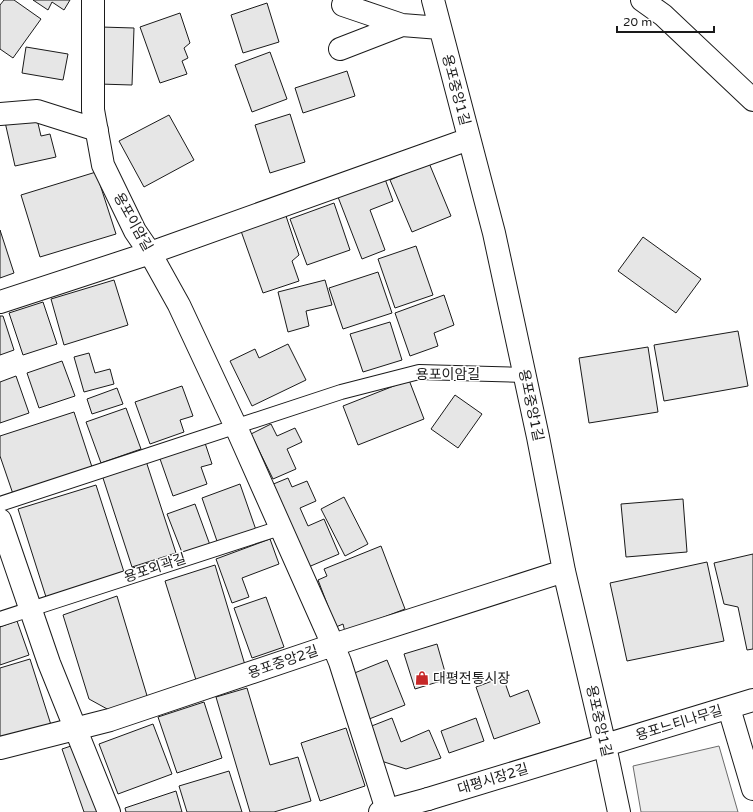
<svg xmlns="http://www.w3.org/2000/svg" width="753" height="812" viewBox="0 0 753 812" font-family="'Varela Round','Noto Sans KR',sans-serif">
	<rect width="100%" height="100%" fill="#fff"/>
	<path fill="#ededed" stroke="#6a6a6a" d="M719,746L738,812H641L633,766Z"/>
	<path fill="#e6e6e6" stroke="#1a1a1a" d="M4,0H14L41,19L13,58L0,49V5Z
		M33,0H70L64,10L52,2L48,10Z
		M267,3L279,42L243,53L231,15Z
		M180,13L190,43L184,48L188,58L182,61L187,74L160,83L140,27Z
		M101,27L134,28L132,85L99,84Z
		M26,47L68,54L63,80L22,73Z
		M270,52L287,99L252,112L235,65Z
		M347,71L355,96L303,113L295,88Z
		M290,114L305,162L270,173L255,125Z
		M36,115L41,136L50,134L56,157L15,166L5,122Z
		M169,115L194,160L144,187L119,141Z
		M429,163L451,216L412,232L390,180Z
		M96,172L116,234L40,257L21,195Z
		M385,179L393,201L370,210L385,250L362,259L338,197Z
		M334,203L350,250L307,265L290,219Z
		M286,216L299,255L292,261L299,281L263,293L241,231Z
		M0,230L14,273L0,278Z
		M643,237L701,279L676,313L618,271Z
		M416,246L433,295L395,308L378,259Z
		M378,272L392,313L343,329L329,288Z
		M114,280L128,325L64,345L51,299Z
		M325,280L332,305L306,311L309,326L288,332L278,292Z
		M444,295L454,325L434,333L438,346L410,356L395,313Z
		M43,302L57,344L23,355L9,313Z
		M0,316H3L14,350L0,355Z
		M390,322L402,360L363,372L350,334Z
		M738,331L748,386L664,401L654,345Z
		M288,344L306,380L252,406L230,361L255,349L259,358Z
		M648,347L658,412L589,423L579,358Z
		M89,353L95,373L110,369L114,384L84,392L74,357Z
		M62,361L75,396L39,408L27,373Z
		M16,376L29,413L0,423V382Z
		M409,380L424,419L358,445L343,406Z
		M182,386L193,416L180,420L184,432L150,444L135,402Z
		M117,388L123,404L92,414L87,399Z
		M455,395L482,414L458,448L431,429Z
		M126,408L141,449L101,463L86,422Z
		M74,412L92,467L13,494L0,456V436Z
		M271,424L277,436L295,428L302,442L287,449L296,469L273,479L251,434Z
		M204,440L212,464L201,467L207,484L173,496L159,456Z
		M146,461L176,553L132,567L102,475Z
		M288,478L292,487L307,481L316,501L300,508L308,526L324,519L339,554L306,568L271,485Z
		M240,484L256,530L218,544L202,498Z
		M96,485L124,572L46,597L18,509Z
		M344,497L368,544L345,556L321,509Z
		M683,499L687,552L626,557L621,504Z
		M195,504L210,545L183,555L167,514Z
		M270,539L279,564L242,578L249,597L232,603L216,559Z
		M381,546L405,609L345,632L343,624L336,627L318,580L327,576L324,569Z
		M753,554V649L747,650L738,607L724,604L714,563Z
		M707,562L724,641L627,661L610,583Z
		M215,565L245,665L196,680L165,581Z
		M117,596L148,699L109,710L89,699L63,615Z
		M266,597L284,647L252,658L234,608Z
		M17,621L29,655L0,665V627Z
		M437,644L447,679L415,689L404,654Z
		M30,659L52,728L0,744V668Z
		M387,660L405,705L364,721L347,676Z
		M503,677L510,697L528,690L540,723L494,739L476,687Z
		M247,688L270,765L298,757L311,801L274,812H250L216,697Z
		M204,702L222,758L177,773L158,717Z
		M392,718L401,742L429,730L441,758L406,769L375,759L364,729Z
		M476,718L484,741L449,753L441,731Z
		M153,724L172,774L118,794L99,744Z
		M346,728L365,786L320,801L301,743Z
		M74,745L98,812H84L62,749Z
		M229,771L242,812H187L179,786Z
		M176,791L182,812H126L125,808Z"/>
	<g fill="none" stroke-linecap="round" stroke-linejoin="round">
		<defs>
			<path id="service" d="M0,504L341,392L419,372L525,375
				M0,619L280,528"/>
			<path id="pedestrian" d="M380,812L428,799"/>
			<path id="minor" d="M93,0V110L103,165L135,231L150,253L179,305L236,427L333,645L340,662L387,810
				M433,0L494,233L538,437L564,571L605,746L619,812
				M642,0L663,15L753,100
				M343,5L402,25L440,28
				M340,49L402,25
				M0,114L37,111L97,130
				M0,302L150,253L469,139
				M0,520L49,663L109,812
				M729,708L753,789
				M0,748L110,720L333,645L564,571
				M428,799L753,700"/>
		</defs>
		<use href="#service" stroke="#1a1a1a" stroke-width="16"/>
		<use href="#pedestrian" stroke="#1a1a1a" stroke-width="24"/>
		<use href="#minor" stroke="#1a1a1a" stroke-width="24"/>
		<use href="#service" stroke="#fff" stroke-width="14"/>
		<use href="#pedestrian" stroke="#fff" stroke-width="22"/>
		<use href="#minor" stroke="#fff" stroke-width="22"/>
	</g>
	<defs>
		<symbol id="shop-bare" viewBox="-9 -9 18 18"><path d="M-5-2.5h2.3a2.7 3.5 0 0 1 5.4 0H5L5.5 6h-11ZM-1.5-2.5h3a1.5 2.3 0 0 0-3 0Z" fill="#c62828" stroke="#fff" stroke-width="2.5" paint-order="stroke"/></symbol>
	</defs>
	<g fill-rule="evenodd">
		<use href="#shop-bare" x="412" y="668" width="20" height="20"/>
	</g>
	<g text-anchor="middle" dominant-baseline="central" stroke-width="3" stroke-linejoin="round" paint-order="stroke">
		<g font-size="14" fill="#1a1a1a" stroke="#fff">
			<text transform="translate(456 90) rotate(75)">용포중앙1길</text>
			<text transform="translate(133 222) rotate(61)">용포이암길</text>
			<text x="448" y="374">용포이암길</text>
			<text transform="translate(531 405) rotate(78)">용포중앙1길</text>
			<text transform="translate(155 568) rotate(-18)">용포외곽길</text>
			<text transform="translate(283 662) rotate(-19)">용포중앙2길</text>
			<text transform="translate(599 721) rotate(77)">용포중앙1길</text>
			<text transform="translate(679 723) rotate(-17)">용포느티나무길</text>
			<text transform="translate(493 779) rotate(-17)">대평시장2길</text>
		</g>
		<g font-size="14" fill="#1a1a1a" stroke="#fff" text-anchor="start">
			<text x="433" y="678">대평전통시장</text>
		</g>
	</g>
	<path d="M617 26v6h97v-6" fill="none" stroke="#1a1a1a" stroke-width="2"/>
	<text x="623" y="26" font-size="12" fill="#1a1a1a" stroke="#ffffff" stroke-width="3" paint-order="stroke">20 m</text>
</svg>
